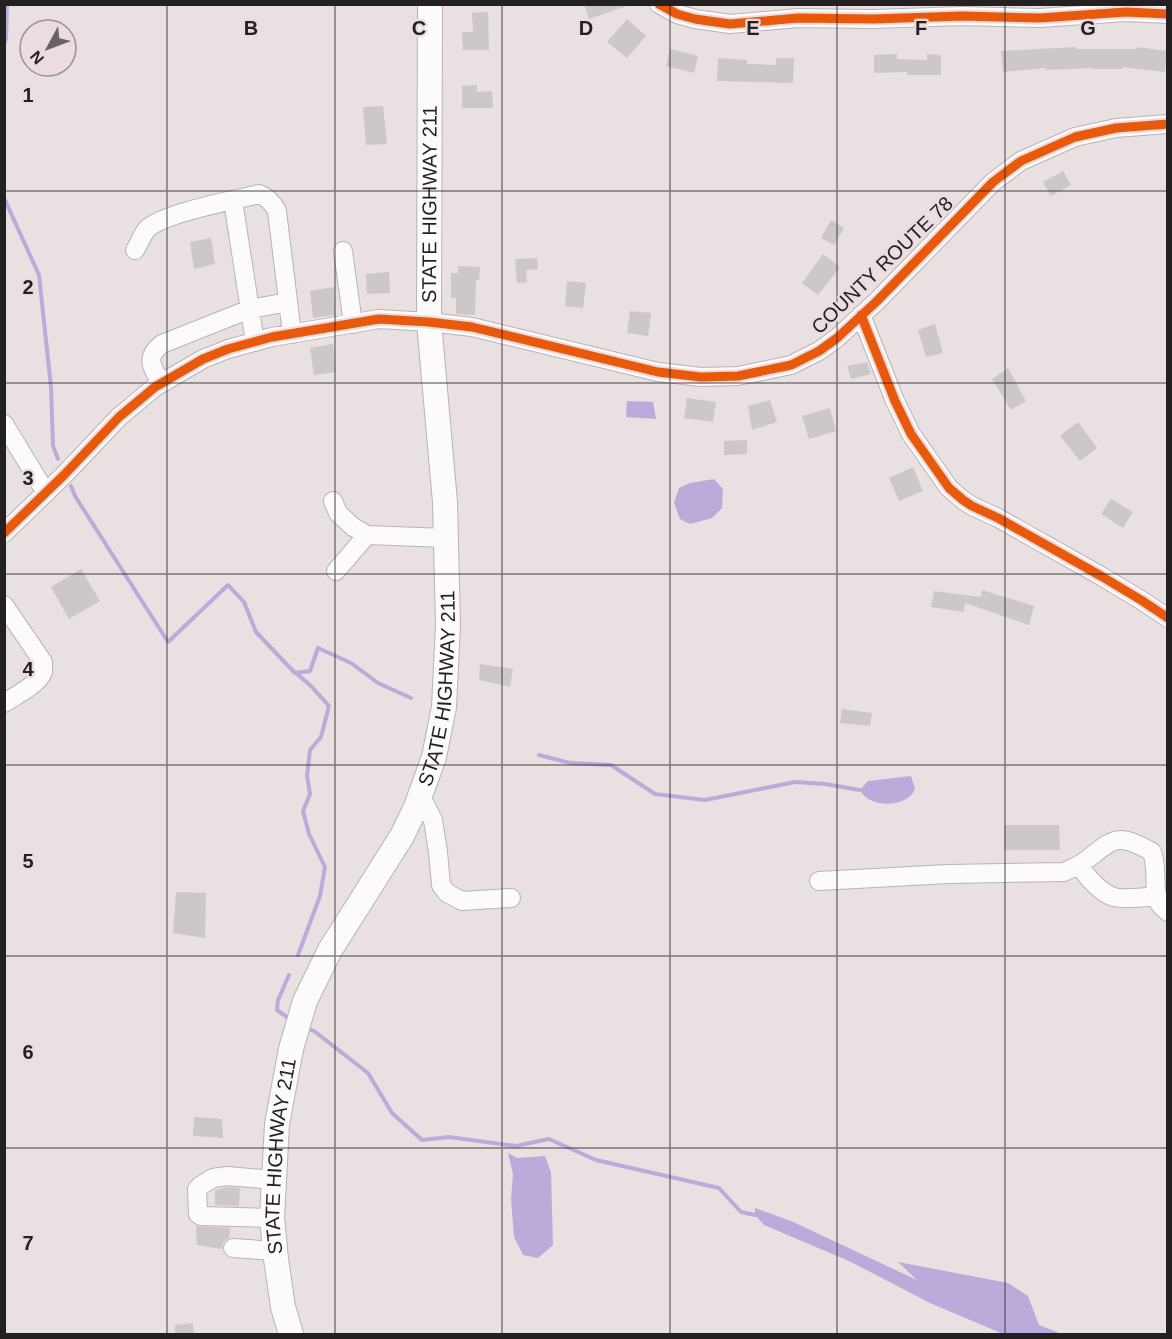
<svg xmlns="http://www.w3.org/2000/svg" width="1172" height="1339" viewBox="0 0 1172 1339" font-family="Arial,sans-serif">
	<rect width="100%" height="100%" fill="#e8e0e1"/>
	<path fill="#bbabdb" d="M627,401L653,402L656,419L626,417Z
		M714,479L723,489L722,508L712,518L690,524L680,519L674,503L679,488L690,483Z
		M911,776L915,789C908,808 869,809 860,790L868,781Z
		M508,1153L517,1158L545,1156L551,1172L553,1245L538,1258L523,1255L514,1237L511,1199L513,1174Z
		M755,1208L791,1221L917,1280L898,1262L1008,1283L1028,1296L1039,1325L1062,1334H1003L930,1303L849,1261L764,1225L755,1215Z"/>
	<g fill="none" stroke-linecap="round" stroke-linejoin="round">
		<path stroke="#bbabdb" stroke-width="4" d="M4,44L6,39L7,4
			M4,198L39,275L51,387L53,446L58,459
			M71,486L75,496L168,642L228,585L244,602L256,632L295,673L310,671L318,648L351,663L378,683L411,698
			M296,673L311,686L329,706L321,737L310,750L307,776L310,794L303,811L309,834L325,867L320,896L298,955
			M539,755L570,763L611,765L655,794L705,800L795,782L825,784L860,790
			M287,1017L277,1010L278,1000L289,975
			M309,1029L314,1031L368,1073L392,1113L422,1140L449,1137L516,1146L549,1139L596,1160L719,1188L741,1212L755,1215"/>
	</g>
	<path fill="#cdc7c7" d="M584,4H627V6L589,19Z
		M488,12L489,50H463L462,32H473L472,13Z
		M627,19L646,36L627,58L607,42Z
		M1076,47V49H1136L1137,47L1167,51L1165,72L1122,67V69H1093V68L1046,70V68L1003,72L1001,51Z
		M670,49L698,56L694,73L666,66Z
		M897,54V59L927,60V54L941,55V75H907V72L874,73V55Z
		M718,58L747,60V64L776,65V58H794L793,83L717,81Z
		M477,85V92L492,91L493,108H462V86Z
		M383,106L387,144L366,145L363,107Z
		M1063,171L1071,185L1051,196L1043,182Z
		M831,220L844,228L834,245L821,238Z
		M211,238L215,264L194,269L190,242Z
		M823,254L840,267L818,295L802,283Z
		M537,258L538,269L526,270L527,282L517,283L515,259Z
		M458,266L480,267L479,280H476L475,315L456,314V298H451V273H458Z
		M389,272L390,293L367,294L366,274Z
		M567,281L586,283L583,308L565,306Z
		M334,287L335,315L313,318L310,291Z
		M630,311L651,313L648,336L627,333Z
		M935,324L943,353L926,357L918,330Z
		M333,344L336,372L314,375L310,348Z
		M867,362L871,374L851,379L847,366Z
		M1008,368L1026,401L1011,410L992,379Z
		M687,398L716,402L713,422L684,418Z
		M770,400L777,422L752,430L748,406Z
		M830,408L836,431L809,439L802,416Z
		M1078,422L1097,448L1080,461L1060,436Z
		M747,440V454L724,455V441Z
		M913,467L923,491L899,501L889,478Z
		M1111,499L1133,512L1123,528L1101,514Z
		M81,569L100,601L69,619L51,587Z
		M982,590L1034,606L1029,625L965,603L964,612L931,607L934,591L981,597Z
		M480,664L513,669L510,687L479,680Z
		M842,709L872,713L870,726L840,723Z
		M1004,825H1059L1060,850H1004Z
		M176,892L206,893L205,938L173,933Z
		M194,1117L222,1119L223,1138L193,1136Z
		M227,1187L240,1188L239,1206L215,1205V1190Z
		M196,1226L230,1228L229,1238L223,1242L222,1249L197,1245Z
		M193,1323L194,1335H175V1325Z"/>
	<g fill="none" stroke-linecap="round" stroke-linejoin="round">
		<defs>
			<path id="minor" d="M659,4L677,14L695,19L730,24L798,18L873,19L962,16L1040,18L1126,12L1168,14
				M233,201L255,342
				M135,250C139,244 142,235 147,229C163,213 235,200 259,194C268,198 273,203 277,211L292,334
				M343,251L353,324
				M861,315L895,401L911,434L949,488L963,500L972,506L998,518L1101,576L1141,600L1168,618
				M161,383C152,366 144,358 162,344L250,309L288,302
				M4,424L46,493
				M333,501L338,513L353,527L367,535L446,538
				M4,533L64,475L119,417L155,387L203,359L228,349L272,337L379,319L429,322L472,327L658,372L701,377L738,376L791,365L819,351L837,338L877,301L993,182L1021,161L1075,137L1116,128L1168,124
				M336,571L367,535
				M4,605L43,662C43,665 43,670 43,672C39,684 15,696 4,703
				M420,795L433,820L438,852L441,885L447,893L462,901L511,898
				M1080,865C1085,876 1102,894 1114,897C1124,900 1147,897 1158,896
				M819,881L948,874L1064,872C1070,869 1076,867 1082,863C1113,841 1114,830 1152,852C1158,868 1153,885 1158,901C1160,905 1164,909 1168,912
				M272,1218L201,1216L198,1214L197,1189L200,1186L213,1178L227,1176L275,1180
				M233,1248L275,1251"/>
			<g id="major">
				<path id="s1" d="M291,1334L283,1307L276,1259L272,1218L277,1124L291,1049L305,1001L330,950L402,836L416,807L434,757L444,707L448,625L445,502L429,322L430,4"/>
			</g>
		</defs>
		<use href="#minor" stroke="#bab3b5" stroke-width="20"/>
		<use href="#major" stroke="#bab3b5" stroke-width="26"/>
		<use href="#minor" stroke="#fcfafa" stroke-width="18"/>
		<use href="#major" stroke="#fcfafa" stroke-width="24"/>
		<defs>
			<path id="cycleway" d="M659,4L677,14L695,19L730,24L798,18L873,19L962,16L1040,18L1126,12L1168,14
				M861,315L895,401L911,434L949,488L963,500L972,506L998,518L1101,576L1141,600L1168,618
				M4,533L64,475L119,417L155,387L203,359L228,349L272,337L379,319L429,322L472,327L658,372L701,377L738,376L791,365L819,351L837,338L877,301L993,182L1021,161L1075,137L1116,128L1168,124"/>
		</defs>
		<use href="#cycleway" stroke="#ebdce0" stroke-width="13"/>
		<use href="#cycleway" stroke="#e8590c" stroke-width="9"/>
	</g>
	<path fill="none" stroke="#241f20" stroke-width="1.5" stroke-opacity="0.55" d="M167,4V1334M335,4V1334M502,4V1334M670,4V1334M837,4V1334M1005,4V1334M4,191H1168M4,383H1168M4,574H1168M4,765H1168M4,956H1168M4,1148H1168"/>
	<g text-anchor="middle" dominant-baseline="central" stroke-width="4.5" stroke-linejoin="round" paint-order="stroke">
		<g font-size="20" fill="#241f20" stroke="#ebdce0">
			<text stroke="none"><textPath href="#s1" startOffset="1170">STATE HIGHWAY 211</textPath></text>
			<text transform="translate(882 265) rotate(-44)">COUNTY ROUTE 78</text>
			<text stroke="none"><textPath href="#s1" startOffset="684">STATE HIGHWAY 211</textPath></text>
			<text stroke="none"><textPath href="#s1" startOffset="180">STATE HIGHWAY 211</textPath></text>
		</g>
	</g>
	<g font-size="20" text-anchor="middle" font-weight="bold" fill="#241f20" stroke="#ebdce0" stroke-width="4.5" stroke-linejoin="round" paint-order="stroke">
		<text x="251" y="35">B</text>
		<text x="419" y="35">C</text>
		<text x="586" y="35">D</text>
		<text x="753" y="35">E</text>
		<text x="921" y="35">F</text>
		<text x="1088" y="35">G</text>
		<text x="28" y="102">1</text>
		<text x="28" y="294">2</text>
		<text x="28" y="485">3</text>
		<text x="28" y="676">4</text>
		<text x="28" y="868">5</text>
		<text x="28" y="1059">6</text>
		<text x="28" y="1250">7</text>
	</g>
	<rect width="1172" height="1339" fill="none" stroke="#241f20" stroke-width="12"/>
	<g transform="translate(48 48) rotate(229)"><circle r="28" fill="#ebdce0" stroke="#9b9093" stroke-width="1.5"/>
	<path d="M0-4.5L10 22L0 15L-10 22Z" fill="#696364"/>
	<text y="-9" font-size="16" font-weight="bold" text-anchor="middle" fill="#241f20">N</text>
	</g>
</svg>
